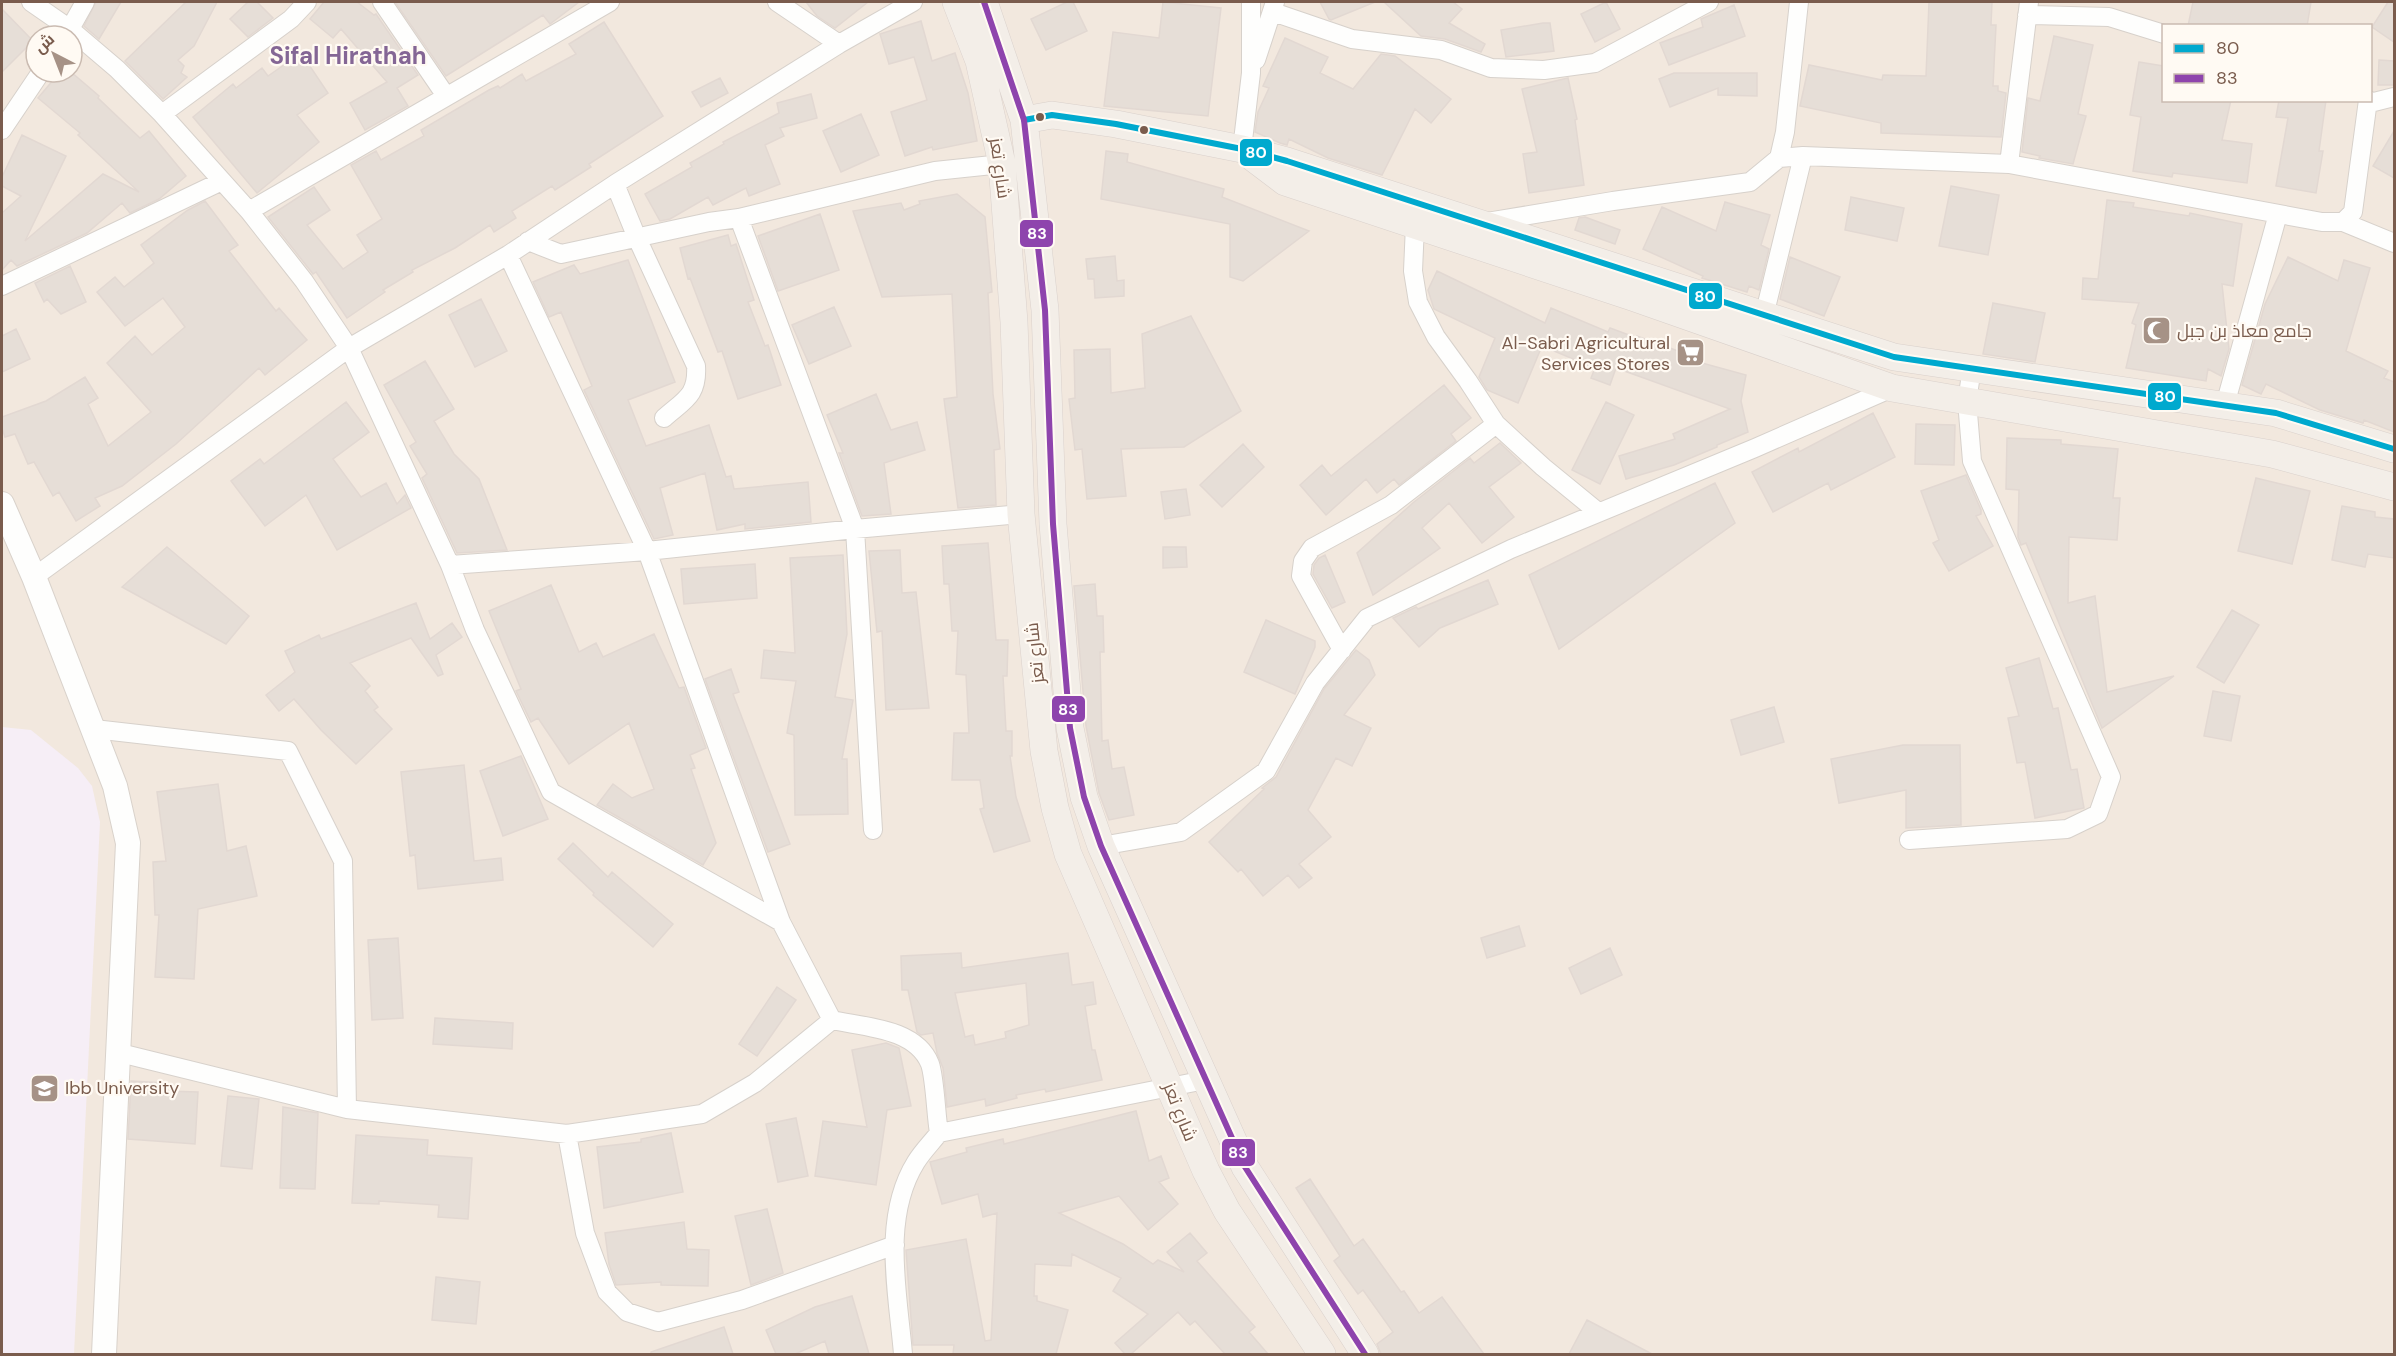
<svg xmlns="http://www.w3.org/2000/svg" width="2396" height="1356" viewBox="0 0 2396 1356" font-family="'DM Sans',Cairo,sans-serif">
	<rect width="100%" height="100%" fill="#f9f5f0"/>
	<path fill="#f2e8de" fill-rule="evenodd" d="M2,2H2394V1354H2ZM2164,26H2370V100H2164ZM36,36H72V72H36Z"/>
	<path fill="#f6eef6" d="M2,727L31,730L78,768L92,786L100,822L74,1354H2Z"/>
	<path fill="#e6ded7" stroke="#e2d8d2" stroke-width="1.5" fill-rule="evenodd" d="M96,2H121L99,39L84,26Z
		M186,2H217L194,46L178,60L184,66L181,73L187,77L163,99L125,61Z
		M248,2H257L273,18L248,37L230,19Z
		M324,2H357L374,15L376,14L418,75L397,88L408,106L365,130L350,103L387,82L341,29L333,38L310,19Z
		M395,2H579L550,24L543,15L446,76Z
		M806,2H868L835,28L817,16Z
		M1067,2H1073L1087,31L1046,50L1031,19Z
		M1163,2L1221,8L1208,116L1104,106L1113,32L1159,38Z
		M1320,2H1375L1331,20L1329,19Z
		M1384,2H1453L1462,9L1449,23L1485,44L1481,52L1445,39L1421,36Z
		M1606,2L1620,29L1595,42L1581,14Z
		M1929,2H1992L1991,25H1996L1993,86H1998V91L2006,93L2001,137L1881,133V123L1800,106L1809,65L1882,80L1883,75L1926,76Z
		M2193,2H2311L2307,26H2188Z
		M2388,2H2394V42L2372,27Z
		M1734,5L1745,36L1669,65L1660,43L1703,27L1701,19Z
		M2,9L33,41L2,72Z
		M921,21L932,61L955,53L968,93L977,141L933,150L932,147L905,156L891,112L927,100L914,57L889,64L880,34Z
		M604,22L663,116L589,164L591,167L555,190L552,186L512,211L516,218L494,232L490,225L455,248L412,270L413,272L383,290L385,292L347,318L316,272L313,274L268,217L314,187L330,210L307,225L343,269L368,252L357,235L382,219L351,165L376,151L381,160L424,136L421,130L489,90L498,86L500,88L522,74L526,81L576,54L569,44Z
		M1543,23H1550L1554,51L1506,57L1501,30Z
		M2054,36L2093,45L2078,114L2086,116L2073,164L2039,158L2040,156L2022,152L2028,98L2040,101Z
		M1285,38L1328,57L1320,73L1353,89L1381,54L1395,56L1451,99L1431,123L1415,109L1382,175L1328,158L1289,139L1287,145L1280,143L1255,132L1258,112L1269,88L1263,86Z
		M301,53L328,93L297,115L319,142L257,193L193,117L233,84L236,88L262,68L268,76Z
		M2379,60L2394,61V85H2378Z
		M2139,62L2163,66V100H2231L2222,140L2252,144L2247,183L2173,173L2172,177L2133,171L2141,117L2130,115Z
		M60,72H71L99,96L98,98L140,138L149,131L186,176L159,199L130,213L122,203L87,233L17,266L11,260L2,270V213L21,196L2,186V177L22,135L66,156L25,241L103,174L139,192L78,135L80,133L38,98Z
		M1674,73H1757V96L1718,95V88L1670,107L1659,79Z
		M720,78L728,93L701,107L692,92Z
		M1568,78L1577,119L1575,120L1584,185L1529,193L1523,154L1537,152L1522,89Z
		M811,94L817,118L780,128L784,136L765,145L780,184L749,196L746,188L713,205L708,197L670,219L660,221L645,194L692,167L690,163L724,144L723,142L779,113L777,103Z
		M2279,100H2326L2319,151H2323L2316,193L2276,186L2288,118L2276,117Z
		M861,114L879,155L841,172L823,131Z
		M2394,131V178L2373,166Z
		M1106,151L1128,154L1127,162L1224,189L1222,197L1309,231L1243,281L1230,277V224L1101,199Z
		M1951,186L1999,195L1988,255L1939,246Z
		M957,194L985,217L992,292L988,293L993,394L1000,449L994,450L996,505L958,508L944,399L957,397L952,294L882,297L853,211L901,203L904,210L920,204L919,201Z
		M1851,197L1904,208L1897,241L1845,230Z
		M2107,200L2134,203L2133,207L2189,216L2190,213L2242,224L2233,286L2222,284L2229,349L2221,376L2208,369L2206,381L2126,368L2136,325L2132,323L2139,303L2082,299L2083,278L2098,279Z
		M205,201L238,245L229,251L276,311L279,308L307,340L265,375L259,368L176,444L122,486L95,498L100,506L76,521L59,492L53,496L34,462L28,464L15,434L5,437L2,428V417L46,401L85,377L98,398L88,404L108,446L151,412L107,363L135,336L152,355L185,327L163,298L125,326L97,292L115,277L124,287L154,263L141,245L188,210Z
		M1725,202L1770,215L1761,245L1769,249L1759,290L1749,286L1747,292L1702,278L1703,276L1643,249L1662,207L1716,231Z
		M820,214L839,270L778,291L758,236Z
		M1585,217L1620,230L1615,244L1575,230L1579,218Z
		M728,235L731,246L736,244L754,300L748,302L765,346L768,345L781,385L738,399L722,351L718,352L690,278L688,279L680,248Z
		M1115,256L1117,281L1124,280V296L1095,298L1094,279H1088L1086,259Z
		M1790,257L1840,277L1824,316L1780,299Z
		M2288,257L2338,281L2344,260L2370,268L2346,351L2388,371L2384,378L2394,382V432L2364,420L2363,423L2320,410L2266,384L2261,394L2242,385L2265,304Z
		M628,260L675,382L628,400L646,446L709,425L726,477L731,476L734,489L808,482L811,522L745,529V524L717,530L705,473L660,488L673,535L654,539L584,390L592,386L561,312L549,317L533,282L574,265L580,274Z
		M70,266L86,302L61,314L47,299L44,302L35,283Z
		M1437,271L1545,323L1551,308L1608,332L1610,328L1637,338V336L1703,360L1702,363L1746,375L1741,401L1748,432L1717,445V447L1674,465L1626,479L1619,456L1675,439L1673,434L1730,409L1616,368L1610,385L1591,378L1595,368L1542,346L1518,403L1487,390L1479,377L1495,338L1434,309L1428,290Z
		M481,299L507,351L475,367L449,315Z
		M1993,303L2045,313L2035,362L1983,354Z
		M834,307L851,346L809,364L792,325Z
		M1191,316L1241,411L1184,447L1121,449L1126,496L1087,499L1082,449L1075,450L1069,399L1075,398L1074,350L1110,349L1111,393L1145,388L1142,334Z
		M16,329L30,359L2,372V336Z
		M425,361L454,409L434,421L454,454L479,479L507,550L457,553L422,478L427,474L410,446L416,442L384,385Z
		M1444,385L1471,418L1451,434L1456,441L1399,485L1394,479L1377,493L1366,479L1326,515L1300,485L1322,465L1331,476Z
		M876,394L891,430L917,422L925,450L884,463L891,514L862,516L839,453H843L827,415Z
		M346,402L369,432L333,459L361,497L386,483L397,504L405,495L411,508L337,550L306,495L265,526L231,481L260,459L264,464Z
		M1606,402L1634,415L1600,484L1572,470Z
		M1873,413L1895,457L1831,490L1828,483L1773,512L1752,472L1798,448L1799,452Z
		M1916,424L1955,425L1954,465L1915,464Z
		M2007,438L2061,440V444L2118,449L2113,498H2120L2117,540L2069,537L2068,603L2095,596L2107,692L2174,676L2102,728L2026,543L2021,545L2018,537L2019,490L2006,489Z
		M1500,443L1521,463L1489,487L1514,517L1482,543L1449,503L1422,528L1440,548L1373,595L1357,553L1414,502L1470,458L1474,463Z
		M1243,444L1264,467L1222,507L1200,485Z
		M1966,475L1981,510V514L1976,516L1993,546L1949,571L1933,543L1939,540L1921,491Z
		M2256,478L2310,491L2292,564L2238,551Z
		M1715,483L1735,523L1559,649L1529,575Z
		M1186,489L1190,515L1165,519L1161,492Z
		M2342,506L2375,512V517L2394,519V558L2368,554L2365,567L2332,560Z
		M988,543L996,640H1008L1007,676H1003L1006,731H1012V756H1010L1016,797L1030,841L994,852L980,809L984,808L980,780H952L954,733H969L966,675L956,674L958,631H952L949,584H944L942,546Z
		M167,547L249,616L226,644L122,587Z
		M1163,547H1186L1187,567L1163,568Z
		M900,550L902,593L916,592L929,708L886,710L882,631L877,632L869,551Z
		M843,555L847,634L835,697L853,700L842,759H847L848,814L795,815L794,735L787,733L796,681L761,678L764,650L795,653L790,558Z
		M1325,555L1345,602L1332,608L1313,574L1314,565L1319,558Z
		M755,564L757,598L684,604L681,569Z
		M1488,580L1498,604L1440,628L1419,647L1393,618L1416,607L1418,609Z
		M1095,584L1097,616H1103L1104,652H1100L1102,741L1108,740L1112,769L1124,767L1134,815L1109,820L1099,793L1086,726L1074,586Z
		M551,585L579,652L596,643L603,657L654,634L679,688L684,687L706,748L690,755L695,768L691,769L716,843L703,865L597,805L613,784L632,798L654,789L629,723L569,764L538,718L531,722L516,691L521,689L489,611Z
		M416,603L430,639L452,623L462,637L436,655L443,674L438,676L411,638L350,663L370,686L365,691L378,707L374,710L392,729L356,764L321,730L294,699L279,711L266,695L295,672L285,651L319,635L321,639Z
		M2232,610L2259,625L2224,683L2197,667Z
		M1266,620L1315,641V647L1295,694L1244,672Z
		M1356,650L1369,660L1375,675L1344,715L1371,728L1352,766L1336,758L1308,810L1331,837L1299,864L1312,878L1299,888L1288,875L1263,896L1241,869L1238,872L1209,842L1264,789L1262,788L1276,777L1324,689Z
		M2039,658L2053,709L2058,708L2071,770L2077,769L2084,808L2035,818L2025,762L2017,763L2008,718L2019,716L2006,668Z
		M731,669L739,692L733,694L790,844L768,852L705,679Z
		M2213,691L2240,696L2231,741L2204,736Z
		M1774,707L1784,742L1741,755L1731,720Z
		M1903,745H1960L1961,825L1906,828V790L1839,803L1831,759Z
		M521,756L548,819L503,836L480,771Z
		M464,765L474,861L501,858L503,880L418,889L415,855L410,856L401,772Z
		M218,784L227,851L246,846L257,896L198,909L194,979L155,977L159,915H155L153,862L166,861L157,792Z
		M573,843L608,877L612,872L673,924L653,947L593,895L594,893L558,859Z
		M1519,926L1525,946L1487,958L1481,938Z
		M398,938L403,1018L372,1020L368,940Z
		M1610,948L1622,975L1581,994L1569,968Z
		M961,953L962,968L1068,953L1072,985L1093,982L1096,1004L1085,1006L1092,1050H1095L1102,1080L1046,1092L1045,1089L1016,1095L1017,1098L986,1106L985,1099L947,1107L943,1068L937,1053L933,1033L921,1035L917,1032L908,990H902L901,956ZM1026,983L1029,1025L1005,1032L1006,1038L975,1045L973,1035L965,1037L955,993Z
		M777,987L796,1000L757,1056L739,1044Z
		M435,1018L513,1023L512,1049L433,1044Z
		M886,1043L899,1048L911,1106L887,1110L876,1185L815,1176L823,1121L867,1127L852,1050Z
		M131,1081L165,1083V1091L198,1092L195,1144L128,1139Z
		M228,1096L259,1099L252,1169L221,1166Z
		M283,1107L318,1113L315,1189L280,1188Z
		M1136,1111L1149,1161L1161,1156L1169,1178L1159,1182L1178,1204L1148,1230L1119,1196L1059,1213L1123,1244L1153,1264L1158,1260L1184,1272L1167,1252L1190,1233L1207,1253L1197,1261L1255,1327L1249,1332L1268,1354H1225L1195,1321L1190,1325L1178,1312L1131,1354H1125L1115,1343L1148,1314L1113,1291L1121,1278L1072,1254L1071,1266L1035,1264L1034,1296H1037V1301L1068,1310L1056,1354H953L954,1345H913L906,1250L966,1239L985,1341L991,1340L997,1213L983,1217L978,1194L942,1204L930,1162L967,1152L966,1148L1003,1139L1004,1144Z
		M796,1118L808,1176L778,1182L766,1124Z
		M671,1133L683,1192L604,1208L597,1147L641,1142V1139Z
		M356,1135L428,1140L427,1155L472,1158L468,1219L438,1217L439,1205L379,1201V1204L352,1203Z
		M1310,1179L1354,1246L1363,1239L1401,1292L1404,1291L1419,1313L1442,1297L1484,1354H1381L1377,1344L1393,1332L1363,1290L1358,1294L1334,1261L1340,1256L1296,1188Z
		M767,1209L783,1273L751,1285L735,1216Z
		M684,1222L687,1249L709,1250L708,1286L661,1285V1282L616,1285L609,1264L605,1233Z
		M436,1277L480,1282L476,1324L432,1320Z
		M852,1296L869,1354H829L825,1341L795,1354H776L766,1330L815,1307Z
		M1587,1320L1652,1354H1569Z
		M724,1327L733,1354H651V1352Z"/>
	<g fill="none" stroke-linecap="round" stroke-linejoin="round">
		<defs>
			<path id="minor" d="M31,2L70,29L117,69L162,114L249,211L304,281L349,348L450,565L475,630L551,792L781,922
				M382,2L446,96
				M777,2L839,44
				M1273,12L1352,39L1441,50L1491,68L1544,70L1595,63L1709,2
				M2027,15L2109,17L2164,34
				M66,36L85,2
				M1256,60L1275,2
				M2370,103L2394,97
				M162,114L291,19L307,2
				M2,130L41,72
				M1242,149L1251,73V2
				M1779,158L1785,132L1799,2
				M2009,164L2029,2
				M615,184L637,238L696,366C698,396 684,400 664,418
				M249,211L610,2
				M739,218L855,529L873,830
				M1487,222L1613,201L1750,182L1779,158L1803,156L2009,164L2322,222H2343L2394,243
				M2343,222L2353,212L2368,100
				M1415,225L1413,271L1418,302L1436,337L1468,381L1496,424L1543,467L1598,512
				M528,241L561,254L709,222L739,218L935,171L1002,164
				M508,255L647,551L781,922L832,1020C864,1027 916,1028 930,1064C935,1078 936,1116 939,1133
				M2,286L222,181
				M1764,316L1803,156
				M2225,405L2278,214
				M450,565L647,551L855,529L1021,514
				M34,577L349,348L508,255L615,184L839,44L913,2
				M1342,650L1301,576L1303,561L1312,548L1391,505L1496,424
				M94,729L288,751L343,861L347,1109
				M1909,840L2067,829L2098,814L2111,777L1972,461L1967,401L1972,368
				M1101,846L1181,832L1266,771L1315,683L1367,618L1511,549L1755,448L1892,388
				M120,1053L347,1109L567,1134L702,1114L755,1083L832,1020
				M567,1134L585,1233L607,1292L627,1312L658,1322L742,1300L895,1245
				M903,1354C898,1293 881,1218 916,1162C922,1152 931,1143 939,1133L1205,1080"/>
			<path id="secondary" d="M2,504L34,577L115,786L128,843L104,1354"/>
			<path id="primary" d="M956,2L979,61L1002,164L1014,322L1021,514L1044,751L1055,808L1068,854L1206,1171L1227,1211L1322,1354
				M984,2L1024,120L1045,310L1053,524L1070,728L1084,797L1101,846L1245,1167L1365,1354
				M1024,120L1052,115L1116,124L1242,149L1287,161L1894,357L2276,413L2394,449
				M1252,157L1285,182L1632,297L1892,388L2272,454L2394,487"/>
		</defs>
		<use href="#minor" stroke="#d7d1cb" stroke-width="20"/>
		<use href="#secondary" stroke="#d9d2cb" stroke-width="26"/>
		<use href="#primary" stroke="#dad1cc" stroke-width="28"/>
		<use href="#minor" stroke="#fefefd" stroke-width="18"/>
		<use href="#secondary" stroke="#fefefd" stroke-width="24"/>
		<use href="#primary" stroke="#f3eee8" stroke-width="27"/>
		<defs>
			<path id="bus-1" d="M1024,120L1052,115L1116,124L1242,149L1287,161L1894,357L2276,413L2394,449"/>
			<path id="bus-2" d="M984,2L1024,120L1045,310L1053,524L1070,728L1084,797L1101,846L1245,1167L1365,1354"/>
		</defs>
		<use href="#bus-1" stroke="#fffaf3" stroke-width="10"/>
		<use href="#bus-2" stroke="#fffaf3" stroke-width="10"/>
		<use href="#bus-1" stroke="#00a9ce" stroke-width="6"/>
		<use href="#bus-2" stroke="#8e44ad" stroke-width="6"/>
	</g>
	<defs>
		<symbol id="mosque-square" viewBox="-11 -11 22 22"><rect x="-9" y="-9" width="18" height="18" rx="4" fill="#a69286" stroke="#fffaf3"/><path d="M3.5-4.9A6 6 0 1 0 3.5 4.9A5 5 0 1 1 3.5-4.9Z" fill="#fff"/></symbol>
		<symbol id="supermarket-square" viewBox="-11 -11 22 22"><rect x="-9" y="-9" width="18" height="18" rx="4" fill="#a69286" stroke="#fffaf3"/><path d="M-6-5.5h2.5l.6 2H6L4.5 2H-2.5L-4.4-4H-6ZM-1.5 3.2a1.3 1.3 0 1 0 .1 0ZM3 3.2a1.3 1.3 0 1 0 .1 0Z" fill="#fff"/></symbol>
		<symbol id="university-square" viewBox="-11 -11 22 22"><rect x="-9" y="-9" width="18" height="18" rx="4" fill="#a69286" stroke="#fffaf3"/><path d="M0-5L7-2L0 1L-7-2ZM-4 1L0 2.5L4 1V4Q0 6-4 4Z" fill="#fff"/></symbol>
	</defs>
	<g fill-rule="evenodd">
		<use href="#mosque-square" x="2140" y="314" width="33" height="33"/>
		<use href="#supermarket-square" x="1674" y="336" width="33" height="33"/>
		<use href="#university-square" x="28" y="1072" width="33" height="33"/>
	</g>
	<g fill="#7a5c4d" stroke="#fffaf3" stroke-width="2">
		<circle cx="1040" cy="117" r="5"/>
		<circle cx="1144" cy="130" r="5"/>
	</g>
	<g text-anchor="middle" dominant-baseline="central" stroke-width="4.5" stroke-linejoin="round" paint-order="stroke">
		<g font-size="18" fill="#7a5c4d" stroke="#fffaf3">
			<text transform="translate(1000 168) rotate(82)">شارع تعز</text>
			<text transform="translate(1035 653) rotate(-96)">شارع تعز</text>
			<text transform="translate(1180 1112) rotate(68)">شارع تعز</text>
		</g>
		<g font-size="18" fill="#7a5c4d" stroke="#fffaf3" text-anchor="start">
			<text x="2177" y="331">جامع معاذ بن جبل</text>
			<text x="1670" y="343" text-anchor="end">Al-Sabri Agricultural<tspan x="1670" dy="21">Services Stores</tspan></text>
			<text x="65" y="1088">Ibb University</text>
		</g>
		<g font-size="24" font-weight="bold" fill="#846695" stroke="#fffaf3">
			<text x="348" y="55">Sifal Hirathah</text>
		</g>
	</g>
	<g stroke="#fffaf3" stroke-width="2">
		<rect x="1239" y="138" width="34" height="29" rx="6" fill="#00a9ce"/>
		<rect x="1019" y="219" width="35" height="29" rx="6" fill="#8e44ad"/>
		<rect x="1688" y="282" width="35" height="28" rx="6" fill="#00a9ce"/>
		<rect x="2147" y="382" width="35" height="29" rx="6" fill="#00a9ce"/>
		<rect x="1051" y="695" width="35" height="28" rx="6" fill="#8e44ad"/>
		<rect x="1221" y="1138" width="35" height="29" rx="6" fill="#8e44ad"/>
	</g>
	<g font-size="16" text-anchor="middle" font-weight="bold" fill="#fff">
		<text x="1256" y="158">80</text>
		<text x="1037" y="239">83</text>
		<text x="1705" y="302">80</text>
		<text x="2165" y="402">80</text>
		<text x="1068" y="715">83</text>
		<text x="1238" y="1158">83</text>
	</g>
	<rect width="2396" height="1356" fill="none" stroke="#7a5c4d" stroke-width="6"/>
	<rect x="2162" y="24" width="210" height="78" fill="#fffaf3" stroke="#cabbb1" stroke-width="1.5"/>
	<rect x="2174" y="44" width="30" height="9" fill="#00a9ce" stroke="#cabbb1" stroke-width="1.5"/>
	<text x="2216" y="54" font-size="18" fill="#7a5c4d">80</text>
	<rect x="2174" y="74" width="30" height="9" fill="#8e44ad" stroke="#cabbb1" stroke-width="1.5"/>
	<text x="2216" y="84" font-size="18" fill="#7a5c4d">83</text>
	<g transform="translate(54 54) rotate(318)"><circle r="28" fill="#fffaf3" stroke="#cabbb1" stroke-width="1.5"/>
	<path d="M0-4.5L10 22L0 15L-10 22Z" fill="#a69286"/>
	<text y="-9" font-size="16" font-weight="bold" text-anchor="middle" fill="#7a5c4d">ش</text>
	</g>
</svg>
